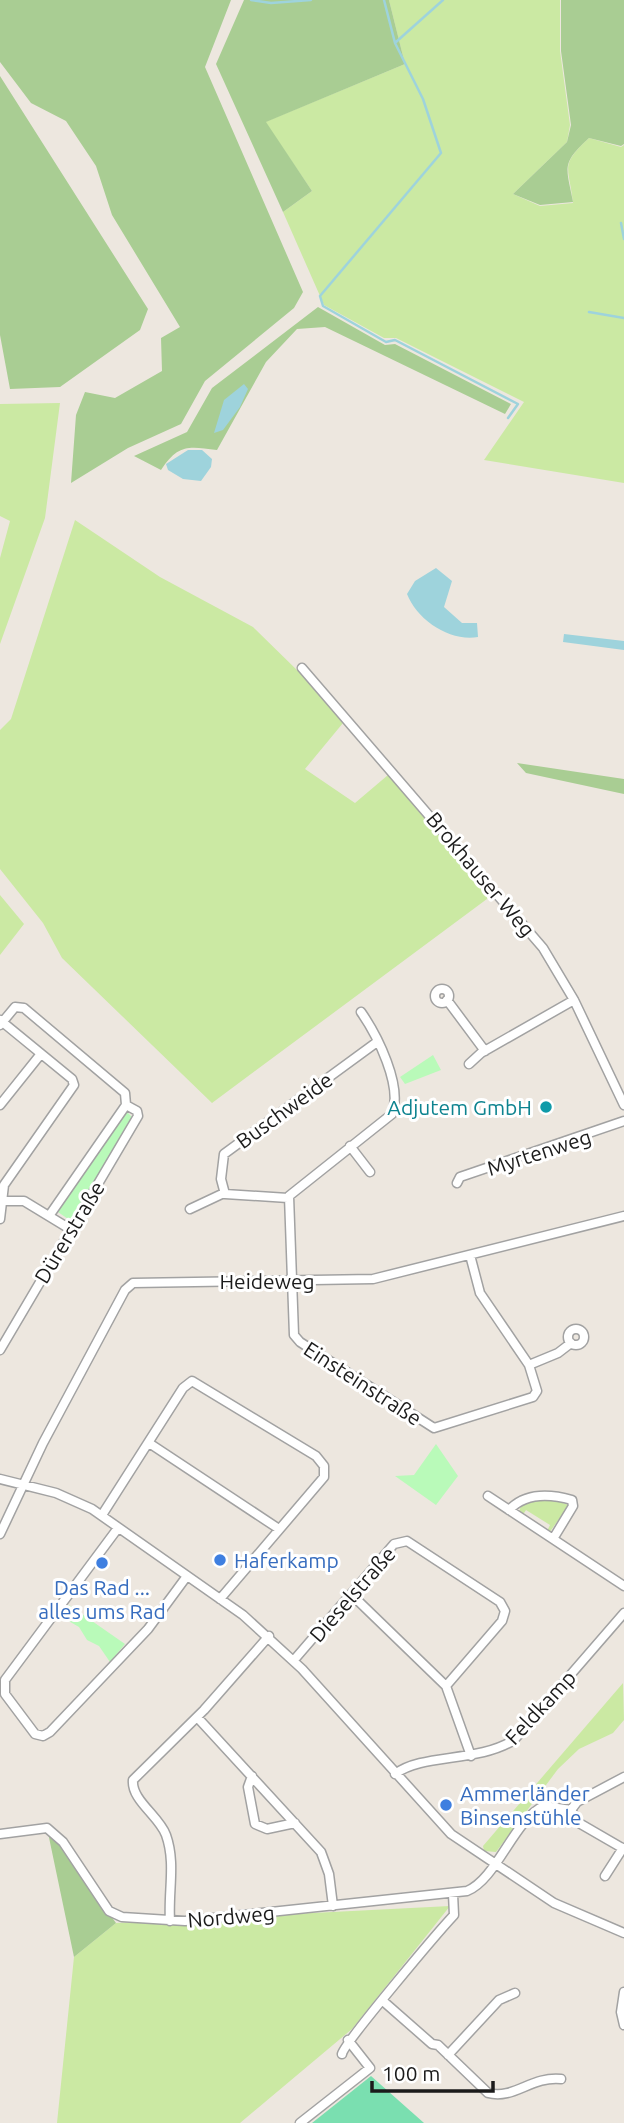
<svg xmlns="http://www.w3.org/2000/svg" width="624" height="2123" viewBox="0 0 624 2123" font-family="Ubuntu,sans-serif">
	<rect width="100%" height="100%" fill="#ede7df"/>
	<path fill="#cbe9a3" d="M389,0H560V51L570,125L567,142L513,194L540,206L573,203C569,166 559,166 589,138L621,147L624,145V483L484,460L524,402L396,338H384L324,305L283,212L312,191L265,122L405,64Z
		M60,403L45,518L0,644V558L10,521L0,516V404Z
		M75,520L160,577L253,627L300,673L343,723L305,769L355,803L388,775L491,896L212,1103L62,958L43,923L0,869V730L11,719Z
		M0,895L24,924L0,955Z
		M546,1498L569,1505L549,1533L547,1531L550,1525L526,1510L522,1516L519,1513L521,1505Z
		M623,1683L624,1720L613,1733L579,1749L558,1769L496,1852L484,1851L483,1846Z
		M450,1906L352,2029L240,2123H57L74,1957L116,1923Z"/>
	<path fill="#a9cd93" d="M0,0H231L205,67L303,292L294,308L205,381L181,424L128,448L71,483L76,415L85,392L115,398L162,371L161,338L180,327L112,215L96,166L66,121L31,103L0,62Z
		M244,0H389L405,64L266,122L312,191L283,212L216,64Z
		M561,0H624V144L621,146L589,138C561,164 566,166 573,202L540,205L513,194L567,142L571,125L561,51Z
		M0,76L148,309L140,330L60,387L10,389L0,335Z
		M318,307L385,345L395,344L511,404L505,414L325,327L297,329L266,362L217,450C188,446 178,444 161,470L134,456L187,432L212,388Z
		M517,763L624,779V794L526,773Z
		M47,1828L116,1923L74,1957Z"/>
	<path fill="#b9fab9" d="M433,1055L441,1070L405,1084L400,1077Z
		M126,1111L132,1117L130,1124L71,1221L55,1210Z
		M436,1444L458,1476L436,1505L395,1476L414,1475Z
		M69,1605L125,1644L110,1662L99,1646L87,1640L79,1627L60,1616Z"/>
	<path fill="#7adfb0" d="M371,2076L424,2123H312Z"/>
	<path fill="#9ed3dc" d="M244,384L248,389L240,407L223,430L214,433L224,400Z
		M188,450H202L212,459L211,467L201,481L183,479L168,470L166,464Z
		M436,568L452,581L444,607L462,623H477L478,637C450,642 417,620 407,594L415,581Z
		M564,634L624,641V650L563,642Z"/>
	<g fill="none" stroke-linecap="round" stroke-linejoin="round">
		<path stroke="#9ed3dc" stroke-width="2.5" d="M251,0L271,3L311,0
			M384,0L395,43L423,99L441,153L320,296L323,306L386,342L395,340L518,404L508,418
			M396,42L443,0
			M621,223L624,239
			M589,312L624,318"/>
		<defs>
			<path id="minor" d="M302,668L543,948L574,1000L624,1105
				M435 996a7 7 0 1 1 14 0a7 7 0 1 1-14 0Z
				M447,1000L485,1051
				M361,1012C377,1035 403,1086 392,1114L289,1196L294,1335L300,1342L434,1428L533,1397L537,1391L529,1365L480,1293L470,1255
				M0,1025L15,1007L24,1008L125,1093L126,1105L137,1111L138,1116L0,1350
				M469,1064L481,1053L574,1000
				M0,1105L40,1055
				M350,1146L370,1172
				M457,1183L460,1177L624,1121
				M288,1198L225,1194L221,1179L224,1154L377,1042
				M1,1201H24L70,1229
				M190,1209L224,1193
				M49,1216L126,1105
				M0,1219L4,1185L74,1085L72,1079L0,1020
				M568 1337a8 8 0 1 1 16 0a8 8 0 1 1-16 0Z
				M529,1365L558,1353L571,1343
				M149,1443L279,1529
				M0,1479L56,1493L92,1509L243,1615L302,1669L451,1834L554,1903L624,1933
				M488,1496L624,1586
				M509,1510C526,1492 551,1494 572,1500L573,1506L553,1539
				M102,1515L183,1388L192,1381L316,1456L324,1466V1477L220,1599
				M118,1528L5,1680V1694L35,1734L43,1736L50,1732L148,1629L187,1576
				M0,1534L43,1443L125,1290L133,1283L373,1279L624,1216
				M351,1594L446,1686L471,1756
				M294,1660L394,1544L407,1541L500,1602L505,1611L502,1621L446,1686
				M197,1717L321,1852L329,1874L333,1906
				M395,1774C423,1753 477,1763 514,1740L624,1613
				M252,1776L248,1787L255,1824L267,1829L295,1823
				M571,1810L577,1802L624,1777
				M0,1834L47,1828L63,1842L109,1911L122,1917L185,1921L467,1891C497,1879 514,1819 544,1806L571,1810L579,1823L624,1849
				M605,1876L623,1848
				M170,1921C168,1891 176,1863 166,1835C159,1816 131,1800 133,1780L204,1710L269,1636
				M624,1992L621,2012L624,2025
				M383,2001L432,2044L438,2045L488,2093C514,2100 531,2076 561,2079
				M342,2054C344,2043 439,1931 454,1915L453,1894
				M448,2055L499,2000L515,1993
				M300,2123L370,2068L348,2040"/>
		</defs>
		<use href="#minor" stroke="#a2a2a2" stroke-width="11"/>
		<use href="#minor" stroke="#fff" stroke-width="8"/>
	</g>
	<circle fill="#0f9aa8" stroke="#fff" stroke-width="2.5" cx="546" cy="1107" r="7"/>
	<g fill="#3f7fe0" stroke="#fff" stroke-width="2.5">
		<circle cx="220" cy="1560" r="7"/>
		<circle cx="102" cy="1563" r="7"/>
		<circle cx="446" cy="1805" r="7"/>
	</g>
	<g text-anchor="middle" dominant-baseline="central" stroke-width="6" stroke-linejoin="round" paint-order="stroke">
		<g font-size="21" fill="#1b1b1b" stroke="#fff">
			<text transform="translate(481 874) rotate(50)">Brokhauser Weg</text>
			<text transform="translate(284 1110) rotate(-36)">Buschweide</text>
			<text transform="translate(539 1152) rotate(-18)">Myrtenweg</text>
			<text transform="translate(69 1232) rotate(-59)">Dürerstraße</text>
			<text x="267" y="1281">Heideweg</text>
			<text transform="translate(363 1383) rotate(33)">Einsteinstraße</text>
			<text transform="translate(352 1594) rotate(-49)">Dieselstraße</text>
			<text transform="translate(540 1707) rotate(-47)">Feldkamp</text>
			<text transform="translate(231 1916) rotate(-5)">Nordweg</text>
		</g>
		<g font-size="21" fill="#0d838f" stroke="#fff" text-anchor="end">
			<text x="532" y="1107">Adjutem GmbH</text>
		</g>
		<g font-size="21" fill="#366cbe" stroke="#fff" text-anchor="start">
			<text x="234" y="1560">Haferkamp</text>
			<text x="102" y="1587" text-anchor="middle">Das Rad ...<tspan x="102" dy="24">alles ums Rad</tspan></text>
			<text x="460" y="1793">Ammerländer<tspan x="460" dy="24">Binsenstühle</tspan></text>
		</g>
	</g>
	<path d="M372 2081v10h121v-10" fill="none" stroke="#1b1b1b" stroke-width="3.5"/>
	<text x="382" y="2081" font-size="21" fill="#1b1b1b" stroke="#ffffff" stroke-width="5" paint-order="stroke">100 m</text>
</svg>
